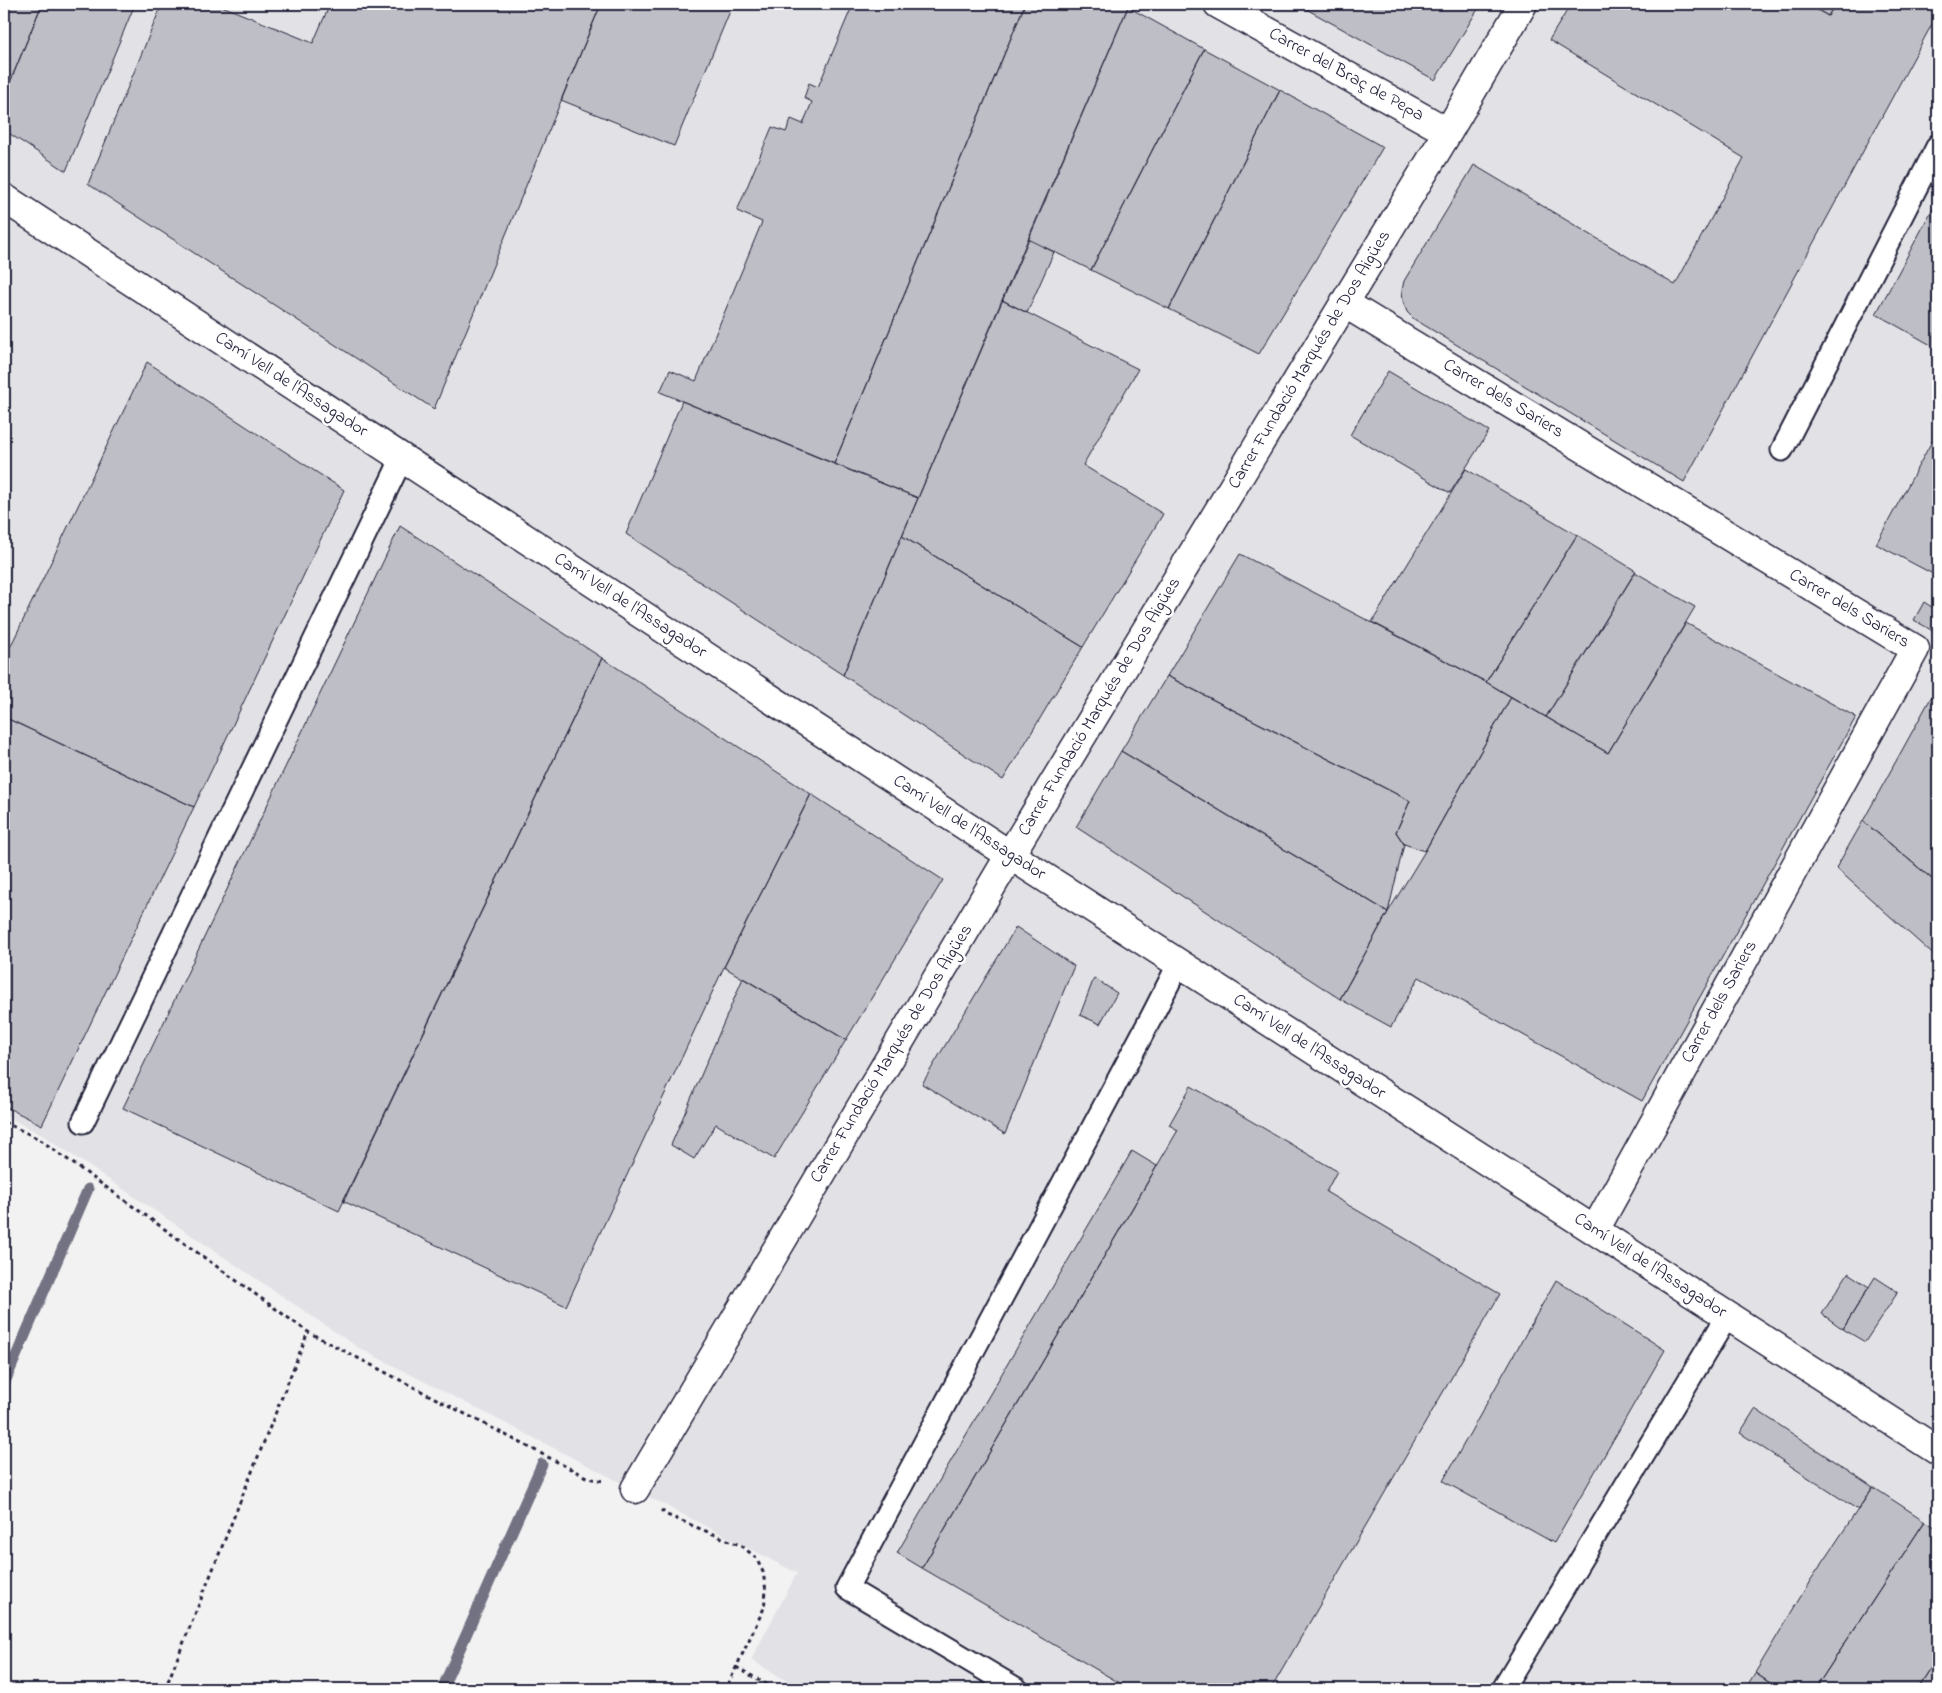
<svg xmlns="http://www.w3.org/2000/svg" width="1942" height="1693" viewBox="0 0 1942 1693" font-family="'Indie Flower',sans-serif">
	<rect width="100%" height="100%" fill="#f2f2f3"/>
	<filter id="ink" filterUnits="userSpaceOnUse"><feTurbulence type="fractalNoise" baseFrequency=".02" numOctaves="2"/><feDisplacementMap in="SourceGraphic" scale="10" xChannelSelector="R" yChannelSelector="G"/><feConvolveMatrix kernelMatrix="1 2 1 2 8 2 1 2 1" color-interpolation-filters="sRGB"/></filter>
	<g filter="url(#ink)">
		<path fill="#e2e2e6" d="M4,4H1938V1689H801L751,1660L797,1573L359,1348L44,1136L4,1115Z"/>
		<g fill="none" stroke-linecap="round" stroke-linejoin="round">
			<path stroke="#727282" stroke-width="11" d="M4,1384L88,1189
				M442,1689L542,1464"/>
		</g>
		<path fill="#bebec6" stroke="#22223b" d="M4,4H42L4,97Z
			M42,4H135L66,171L4,130V97Z
			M162,4H217L313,43L330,4H601L434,409L88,184Z
			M601,4H733L674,146L561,100Z
			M853,4H1025L834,464L660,392L670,370L696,381L762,222L737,211L772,127L786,132L791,119L803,124L812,102L804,98L809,83L818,87Z
			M1025,4H1122L1128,7L918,498L834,464Z
			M1296,4H1311L1308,10Z
			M1311,4H1481L1435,80L1308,10Z
			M1571,4H1807L1828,16L1835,4H1938V13L1684,482L1414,319L1407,312L1403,301L1402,290L1404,281L1474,165L1675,285L1744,158L1549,40Z
			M1807,4H1835L1828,16Z
			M1128,7L1204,49L1091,270L1028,239Z
			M1204,49L1280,90L1169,309L1091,270Z
			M1280,90L1383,147L1259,354L1169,309Z
			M1938,199V349L1876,314Z
			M1028,239L1054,252L1027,313L1002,300Z
			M1002,300L1138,369L1083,465L1163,514L1083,647L902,536Z
			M147,362L344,490L194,807L4,717V660Z
			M1388,371L1489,431L1450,493L1350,435Z
			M682,401L918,498L843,675L626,534Z
			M1938,430V560L1931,573L1876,544Z
			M1466,469L1577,535L1486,682L1372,622Z
			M400,526L602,658L339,1211L123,1108Z
			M1577,535L1636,571L1546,717L1486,682Z
			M902,536L1083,647L1003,780L843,675Z
			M1240,554L1486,682L1511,697L1425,851L1404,844L1396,832L1410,801L1167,676Z
			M1635,572L1695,607L1608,753L1546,717Z
			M1924,602L1938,611V634L1914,620Z
			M1686,623L1856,717L1642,1101L1419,977L1391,1027L1340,999L1388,912L1425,851L1511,697L1608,753Z
			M602,658L811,794L724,967L566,1306L343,1201Z
			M1167,676L1410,801L1396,832L1404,844L1388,912L1121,751Z
			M1938,685V884L1863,821Z
			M4,717L194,807L42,1125L4,1106Z
			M1121,751L1388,912L1340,999L1076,827Z
			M811,794L943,880L846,1040L724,967Z
			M1863,821L1938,884V959L1836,868Z
			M1016,927L1074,966L1005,1134L922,1084Z
			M743,978L846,1040L774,1159L716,1124L694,1159L671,1145Z
			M1094,978L1117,993L1100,1024L1080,1015Z
			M1191,1086L1337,1171L1326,1192L1500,1294L1271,1689H1130L922,1568L1178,1130L1169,1125Z
			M1132,1151L1157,1166L922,1568L897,1553Z
			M1848,1273L1869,1287L1843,1329L1822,1314Z
			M1875,1277L1898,1292L1865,1342L1843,1329Z
			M1556,1280L1665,1350L1554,1543L1443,1481Z
			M1755,1409L1873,1487L1858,1510L1740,1433Z
			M1873,1487L1925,1521L1815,1689H1779L1755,1673L1810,1581Z
			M1925,1521L1938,1529V1658L1918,1689H1815Z
			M1938,1658V1689H1918Z
			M1755,1673L1779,1689H1745Z"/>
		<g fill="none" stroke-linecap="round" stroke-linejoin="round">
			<defs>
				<path id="service" d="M1782,450L1938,145
					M83,1122L402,458
					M1017,1689L847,1588L1152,1016L1179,963
					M1503,1689L1728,1315"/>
				<path id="minor" d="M1218,4L1448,132
					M4,198L1010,855L1938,1451
					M1344,303L1915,649L1595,1230
					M635,1489L1010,855L1448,132L1523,4"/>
			</defs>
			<use href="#service" stroke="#22223b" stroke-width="25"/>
			<use href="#minor" stroke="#22223b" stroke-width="31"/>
			<path stroke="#22223b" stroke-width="3" stroke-dasharray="4 4" stroke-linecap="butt" d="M4,1122L39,1139L308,1332L588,1478L603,1481
				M661,1510L667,1515L742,1546L756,1558L763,1572L766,1591L764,1608L726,1689
				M736,1667L775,1689
				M165,1689L308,1332"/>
			<use href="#service" stroke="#fff" stroke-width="21"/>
			<use href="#minor" stroke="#fff" stroke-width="28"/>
		</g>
	</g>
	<g text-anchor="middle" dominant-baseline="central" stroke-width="5" stroke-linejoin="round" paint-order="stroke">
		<g font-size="18" fill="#22223b" stroke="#fff">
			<text transform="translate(1346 75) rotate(29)">Carrer del Braç de Pepa</text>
			<text transform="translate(1310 360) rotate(-59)">Carrer Fundació Marqués de Dos Aigües</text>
			<text transform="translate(291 385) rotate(33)">Camí Vell de l'Assagador</text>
			<text transform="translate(1503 399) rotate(31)">Carrer dels Sariers</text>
			<text transform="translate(630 606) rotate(33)">Camí Vell de l'Assagador</text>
			<text transform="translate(1849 609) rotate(31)">Carrer dels Sariers</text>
			<text transform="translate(1100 707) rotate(-59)">Carrer Fundació Marqués de Dos Aigües</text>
			<text transform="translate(969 828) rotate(33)">Camí Vell de l'Assagador</text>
			<text transform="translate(1720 1002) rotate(-61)">Carrer dels Sariers</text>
			<text transform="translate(1309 1047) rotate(33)">Camí Vell de l'Assagador</text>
			<text transform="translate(892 1054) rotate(-59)">Carrer Fundació Marqués de Dos Aigües</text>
			<text transform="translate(1650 1266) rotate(33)">Camí Vell de l'Assagador</text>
		</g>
	</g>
	<rect width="1942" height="1693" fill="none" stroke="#fff" stroke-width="20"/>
	<rect x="10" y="10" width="1922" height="1673" fill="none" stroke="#22223b" stroke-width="2" filter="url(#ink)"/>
</svg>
